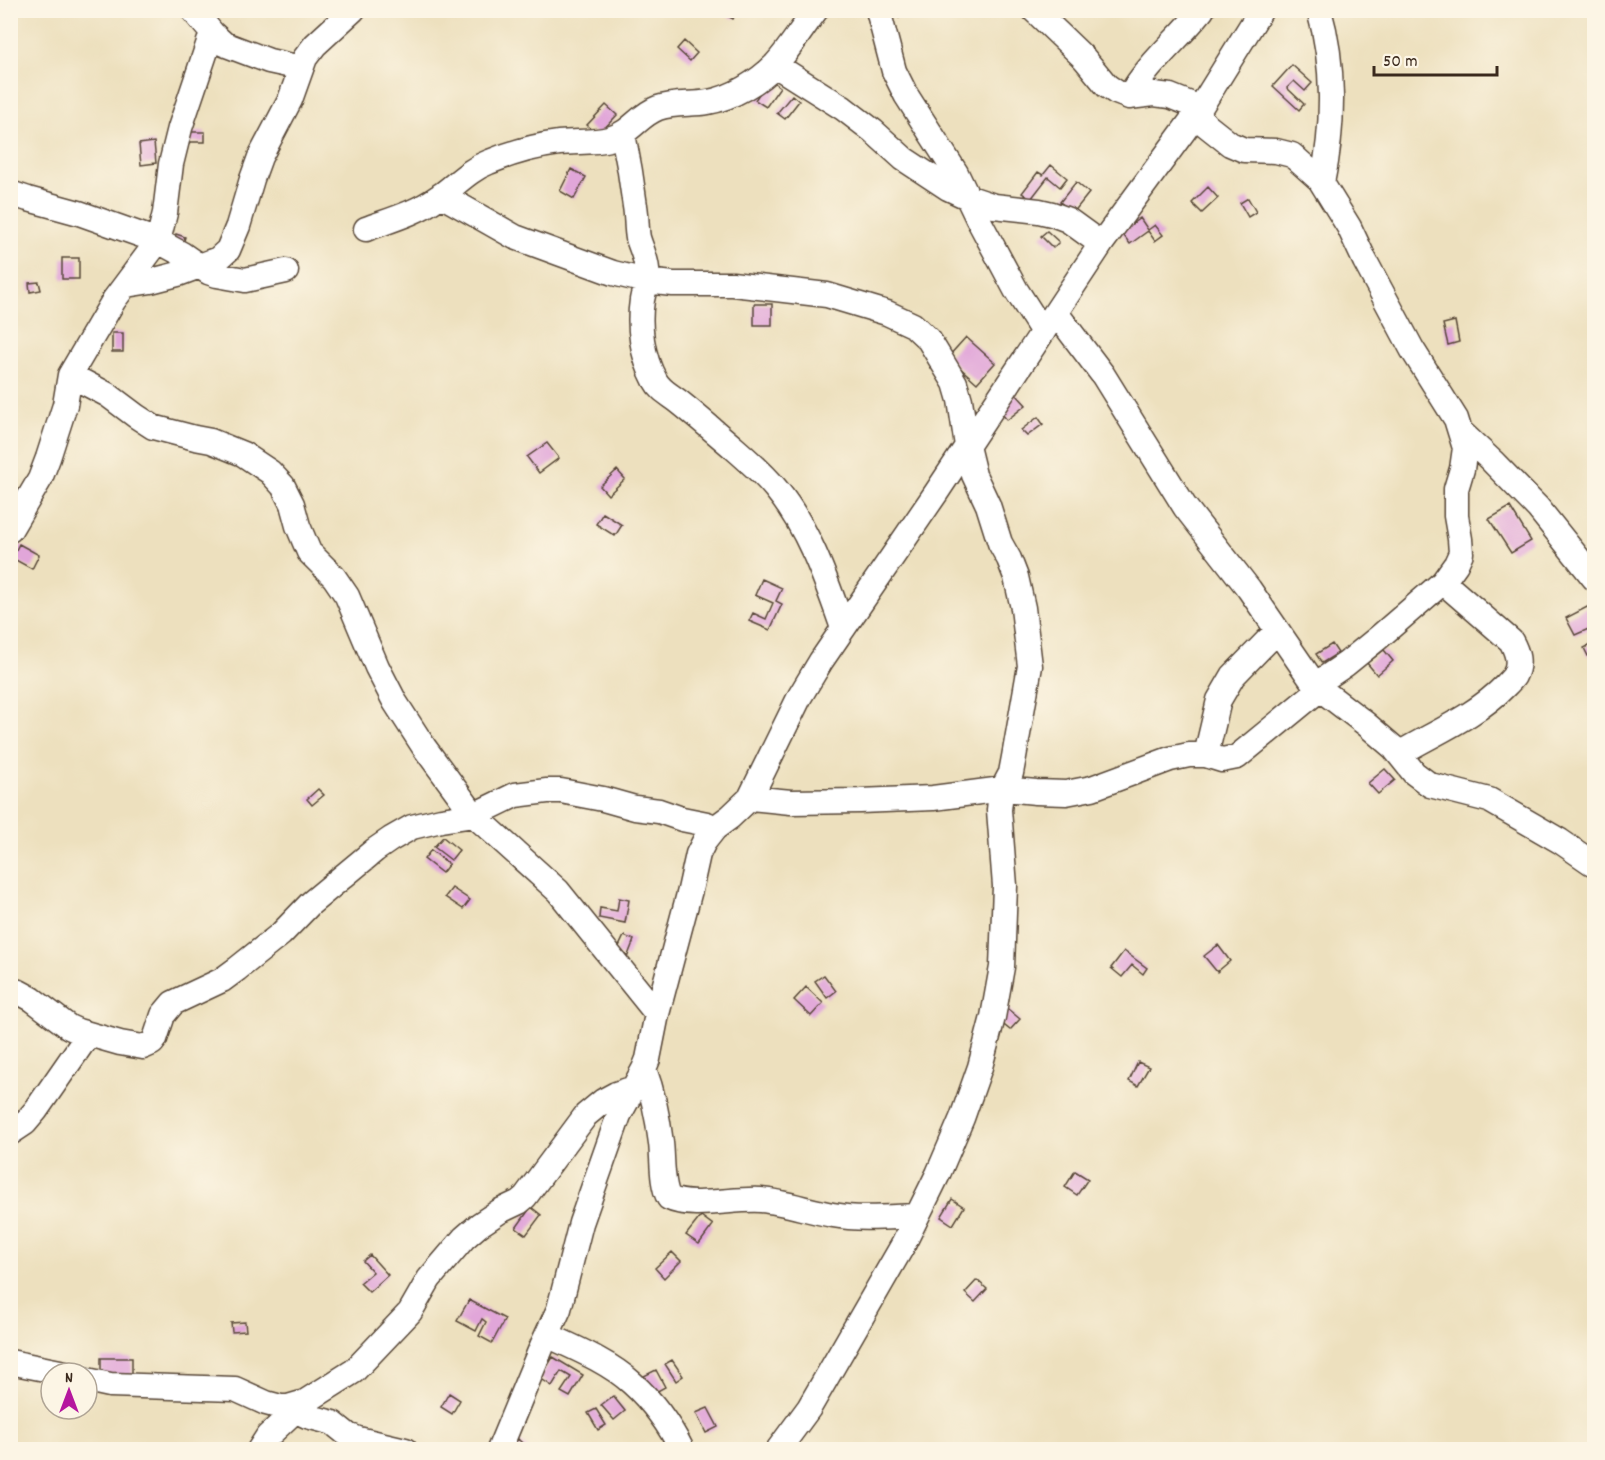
<svg xmlns="http://www.w3.org/2000/svg" width="1605" height="1460" viewBox="0 0 1605 1460" font-family="Dekko,sans-serif">
	<rect width="100%" height="100%" fill="#fcf5e5"/>
	<filter id="ink" filterUnits="userSpaceOnUse"><feTurbulence type="fractalNoise" baseFrequency=".0167" numOctaves="2"/><feDisplacementMap in="SourceGraphic" scale="12" xChannelSelector="R" yChannelSelector="G"/><feConvolveMatrix kernelMatrix="1 2 1 2 8 2 1 2 1" color-interpolation-filters="sRGB"/></filter>
	<filter id="wash" filterUnits="userSpaceOnUse"><feTurbulence type="fractalNoise" baseFrequency=".008" numOctaves="4" result="noise"/><feDisplacementMap in="SourceGraphic" scale="24" xChannelSelector="R" yChannelSelector="G"/><feGaussianBlur stdDeviation="1.35" result="paint"/><feColorMatrix in="noise" values="0 0 0 0 0 0 0 0 0 0 0 0 0 0 0 0 0 1.4 0 .05"/><feComposite in="paint" operator="in"/></filter>
	<g filter="url(#wash)">
		<rect width="100%" height="100%" fill="#ede0be"/>
		<g id="blocks">
			<path fill="#e1a6d9" d="M721,10H737L733,19L720,12Z
				M893,10H908L899,18Z
				M684,41L697,53L690,61L677,49Z
				M1292,65L1312,83L1305,91L1294,81L1287,88L1304,104L1299,110L1273,86Z
				M769,79L780,87L766,107L755,100Z
				M792,95L799,101L785,119L777,113Z
				M606,105L617,115L598,135L587,125Z
				M187,132H205V142H187Z
				M154,142L156,163L141,165L139,144Z
				M1051,165L1067,178L1060,187L1048,177L1031,199L1022,193L1038,172L1043,175Z
				M571,169L586,177L574,199L560,191Z
				M1076,182L1089,193L1073,213L1060,202Z
				M1208,187L1218,198L1202,213L1192,203Z
				M1248,198L1256,212L1248,217L1240,203Z
				M1140,218L1148,230L1155,225L1163,235L1155,241L1148,231L1130,244L1121,232Z
				M1047,231L1059,242L1053,248L1041,236Z
				M176,234L185,237L181,251L172,248Z
				M62,258H79V279H62Z
				M39,282L41,290L30,292L29,283Z
				M754,304H772V325H754Z
				M1455,321L1459,342L1448,345L1443,324Z
				M112,333H123V352H112Z
				M966,337L995,363L977,383L948,357Z
				M1016,394L1026,405L1007,420L998,409Z
				M1038,417L1043,424L1027,436L1021,430Z
				M547,443L559,458L539,473L527,457Z
				M617,470L625,479L608,495L600,486Z
				M1510,507L1531,541L1511,553L1489,519Z
				M603,513L622,525L615,536L596,524Z
				M19,544L39,555L32,569L12,558Z
				M762,579L782,588L776,601L782,604L770,630L749,621L753,613L766,619L773,603L755,595Z
				M1591,605L1594,612V630L1593,627L1575,635L1566,618Z
				M1594,643V653L1588,656L1584,648Z
				M1332,644L1338,653L1322,663L1316,654Z
				M1384,650L1393,661L1377,675L1367,663Z
				M1385,769L1395,780L1378,794L1368,783Z
				M318,789L324,795L312,805L307,799Z
				M443,837L459,850L451,860L434,847Z
				M431,850L449,864L442,873L424,859Z
				M452,888L470,900L463,909L445,897Z
				M619,898L629,900L625,923L599,918L600,908L617,911Z
				M624,936L634,940L627,958L616,953Z
				M1218,945L1230,961L1217,972L1204,956Z
				M1124,951L1147,968L1143,974L1132,965L1122,977L1111,968Z
				M824,975L836,991L827,998L815,981Z
				M806,987L823,1003L811,1016L794,1000Z
				M1003,1005L1020,1019L1010,1030L994,1017Z
				M1138,1062L1149,1067L1138,1086L1129,1081Z
				M1075,1171L1088,1179L1077,1195L1065,1187Z
				M952,1199L964,1207L953,1225L941,1217Z
				M531,1207L541,1215L526,1235L516,1228Z
				M701,1216L713,1225L699,1244L686,1235Z
				M672,1252L681,1261L664,1278L655,1268Z
				M370,1255L388,1275L369,1292L360,1283L373,1272L363,1261Z
				M977,1280L987,1289L975,1302L965,1293Z
				M469,1300L505,1319L492,1343L479,1336L486,1322L482,1319L476,1331L457,1321Z
				M245,1322L246,1331L232,1332L231,1323Z
				M553,1357L583,1375L570,1397L561,1392L571,1377L561,1371L552,1386L540,1378Z
				M101,1358H132V1377L101,1378Z
				M672,1360L683,1376L676,1381L665,1364Z
				M656,1370L665,1387L654,1393L644,1376Z
				M449,1393L460,1400L452,1414L441,1407Z
				M613,1396L625,1411L614,1420L601,1405Z
				M708,1408L718,1427L706,1433L696,1413Z
				M596,1409L606,1425L598,1430L588,1413Z
				M518,1439L529,1450H507Z"/>
		</g>
	</g>
	<g filter="url(#ink)">
		<use href="#blocks" fill-opacity="0" stroke="#564536" stroke-width="1.5"/>
		<g fill="none" stroke-linecap="round" stroke-linejoin="round">
			<defs>
				<path id="minor" d="M193,10L212,33L224,44L269,61L292,66H301
					M878,10L894,71L906,95L956,173L978,219L1016,290L1043,332
					M1034,10L1084,58L1107,86L1116,92L1129,97L1154,94L1170,96L1200,108
					M1319,10C1335,65 1334,127 1322,183
					M775,65L843,108L873,131L904,159L948,188L967,197L994,206L1039,211L1052,214L1068,220L1101,244
					M1129,97C1148,63 1178,40 1202,10
					M1197,113L1206,125L1230,144L1244,150L1276,151L1292,155L1320,180L1349,227L1365,261L1412,349L1456,419L1465,448L1462,469L1456,489V516L1460,539L1461,553L1456,564L1443,582L1378,638L1346,664L1315,685
					M623,134C628,158 632,182 635,206C637,217 636,227 638,238C641,248 646,258 647,269C648,279 644,290 642,300C638,326 642,356 655,380C660,390 669,394 678,401C697,416 715,432 734,448C749,461 764,474 776,489C809,529 826,580 843,628
					M10,193L28,199L79,213L158,241L182,254L208,272L217,275L245,280L286,271
					M441,195L515,237L613,273L646,281L673,284H732L827,295L887,313L913,325L929,340L955,383L960,400L967,446L974,475L988,505L1000,543L1009,559L1016,577L1023,608L1030,666L1014,757L1011,773L1001,792L999,810L1005,886L1002,967L993,1017L980,1067L962,1118L938,1174L903,1245L809,1408L778,1450
					M366,229C390,220 416,213 437,198C455,186 468,170 489,162C511,153 535,146 559,143C576,141 593,143 609,139C630,134 639,115 658,108C674,102 692,105 708,102C732,98 758,82 775,65C789,50 803,27 816,10
					M126,285L151,281L178,274L218,259L228,250L238,226L252,179L260,157L290,100L305,58L315,45L353,10
					M1056,313L1103,375L1185,507L1249,589L1315,685L1366,724L1394,748L1414,773L1430,785L1489,800L1560,841L1592,863
					M70,375L108,395L136,416L153,427L195,438L211,441L243,454L270,472L283,486L292,504L298,526L309,552L334,577L347,596L377,667L395,702L424,747L474,815L558,891L657,1014
					M1461,432L1492,461L1538,508L1594,578
					M10,530L40,479L48,458L65,405L70,375L114,300L158,241L165,213L171,164L180,128L212,33
					M1399,754C1434,733 1476,716 1505,686C1508,683 1512,679 1514,676C1521,663 1517,652 1511,641L1443,582
					M1206,755L1219,700L1233,676L1277,631
					M750,798L791,802L860,801L933,798L1003,789L1036,792L1066,793L1092,788L1170,759L1189,755H1206L1222,760L1237,757L1320,689
					M10,990L19,992L32,999L69,1027L78,1031L120,1043L143,1047L152,1043L155,1039L163,1015L173,1003L222,980L237,969L281,934L311,903L375,850L391,839L412,827L441,820L474,815L515,795L547,791H561L603,799L635,808L659,811L682,819L707,824L715,828
					M644,1069C653,1093 658,1118 661,1143C663,1159 661,1184 669,1198C692,1209 734,1198 761,1200C785,1202 809,1211 833,1215C861,1220 889,1217 917,1216
					M10,1133L25,1123L36,1110L88,1035
					M547,1335C575,1348 609,1362 632,1383C652,1401 670,1426 682,1450
					M10,1362L65,1373
					M87,1380L110,1385L235,1389L266,1403L281,1407H288L305,1402L354,1371L410,1312L429,1279L464,1238L479,1225L500,1211L519,1202L525,1197L586,1115L603,1101L616,1094L634,1088
					M288,1407L307,1416L333,1423L348,1435L358,1439L405,1450
					M259,1450L268,1436L303,1403
					M499,1450L542,1346L559,1309L581,1223L619,1115L644,1069L648,1059L657,1014L690,890L698,854L704,842L715,828L730,817L750,798L800,696L821,661L936,493L1101,244L1197,113L1261,10"/>
			</defs>
			<use href="#minor" stroke="#564536" stroke-width="27"/>
			<use href="#minor" stroke="#fff" stroke-width="24"/>
		</g>
	</g>
	<rect width="1605" height="1460" fill="none" stroke="#fcf5e5" stroke-width="36"/>
	<g transform="translate(69 1391)"><circle r="28" fill="#fcf5e5" stroke="#afa495" stroke-width="1.5"/>
	<path d="M0-4.5L10 22L0 15L-10 22Z" fill="#b5179e"/>
	<text y="-9" font-size="16" font-weight="bold" text-anchor="middle" fill="#3b2a1e">N</text>
	</g>
	<path d="M1374 66v9h123v-9" fill="none" stroke="#3b2a1e" stroke-width="3"/>
	<text x="1383" y="66" font-size="18" fill="#3b2a1e" stroke="#fcf5e5" stroke-width="4.5" paint-order="stroke">50 m</text>
</svg>
